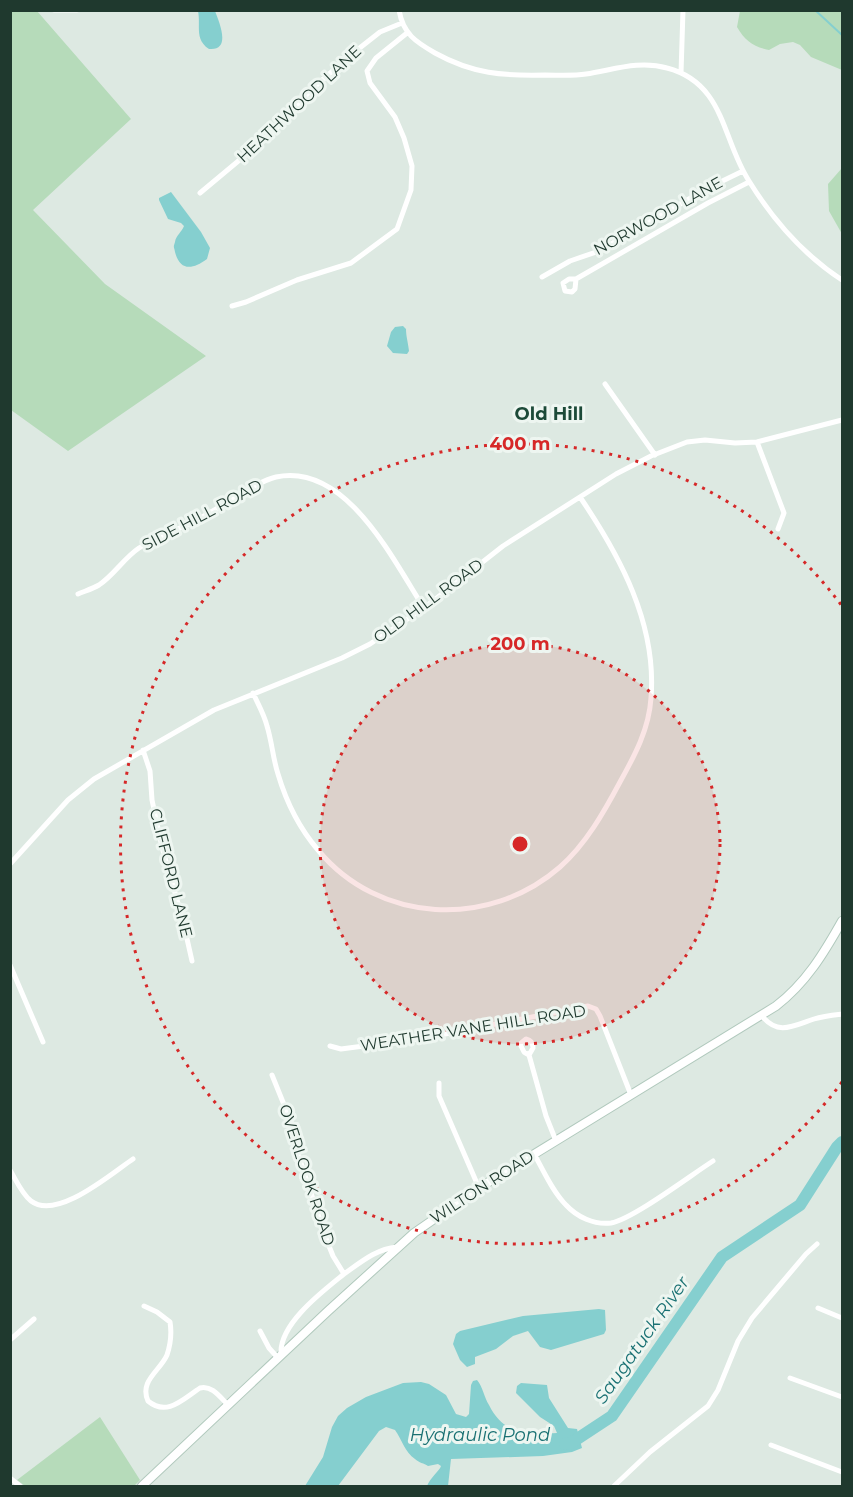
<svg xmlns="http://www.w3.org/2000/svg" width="853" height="1497" viewBox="0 0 853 1497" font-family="Montserrat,sans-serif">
	<rect width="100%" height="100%" fill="#dde9e2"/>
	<path fill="#b6dbba" d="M11,10L37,11L131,119L33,210L105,284L206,356L68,451L11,410Z
		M740,11H842V70L811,57L800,45L793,42L780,44L769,50C754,47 745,41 737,27Z
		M842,168V234L829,211L828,184Z
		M100,1417L140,1480L134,1486H25L17,1480Z"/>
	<path fill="#85cfcf" d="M198,11H215C219,22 232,51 209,49C194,39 201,26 198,11Z
		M171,192L201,232L210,248L207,259C192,270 180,271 175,252C174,246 173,248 175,242C176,235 182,232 184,226L181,223L168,219L159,200V198Z
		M395,327L403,326L406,329C406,336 408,342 409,351L407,354L393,353L387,346L391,332Z
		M599,1309L605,1310L606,1330L604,1334L551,1350L540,1347L528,1331L513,1336L496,1349L475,1357V1364L467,1367L460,1360L453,1344L456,1334L460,1331L523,1316Z
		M477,1380C483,1387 484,1397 489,1405C504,1435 527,1435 557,1433L554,1426L540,1417L516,1393L517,1386L521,1383L547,1385L549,1398L568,1428L577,1429L582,1448L572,1452L543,1456L451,1459L448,1486H427C430,1478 440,1470 441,1466L438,1464L428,1466C424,1463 419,1463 415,1459C405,1452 402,1440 395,1430L386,1427L379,1431L338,1486H305L323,1457L332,1427L338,1416L347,1408L366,1397L403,1383L421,1382L429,1384L446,1395L456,1414L466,1417L469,1414L471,1385L473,1381Z"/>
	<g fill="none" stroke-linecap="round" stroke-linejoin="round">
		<path stroke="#85cfcf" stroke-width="2" d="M815,10L842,35"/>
		<path stroke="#85cfcf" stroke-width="12" d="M565,1444L571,1443L612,1416L722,1257L800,1205L837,1147L842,1142"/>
		<defs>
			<path id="secondary" d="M142,1486L328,1311L414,1233L479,1188L776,1006C806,983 824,953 842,921"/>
		</defs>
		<use href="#secondary" stroke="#b1c9bd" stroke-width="10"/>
		<path stroke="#fff" stroke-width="5" d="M54,10H77
			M399,10C403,34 416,42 435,53C473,74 503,76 545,75C559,75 573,76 586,74C613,70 639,60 667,68C725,83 722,140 749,181C773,220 804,255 842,280
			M681,73L683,10
			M200,193L272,133L312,89L352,54L380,32L402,23
			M542,277L570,261L599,251L708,188L743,171
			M576,279L575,289L572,292L565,291L563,283L569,279H576L708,203L749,182
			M232,306L246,302L297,280L351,263L397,229L411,190L412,166L404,138L395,117L370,83L367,71L376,58L407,33
			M605,384L655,455
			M757,442L784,513L778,529
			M78,594C85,591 92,589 99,585C114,575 124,558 139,548C158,536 181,529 200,518C220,508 257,481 276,477C346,462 393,560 424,608
			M253,693C258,704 264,714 267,726C272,742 273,759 278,774C286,801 300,829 318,850C379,924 489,929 560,867C586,844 604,812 620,782C635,755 649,729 651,698C657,624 620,556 580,497
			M143,750L150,771L152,800L162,847L183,921L192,961
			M10,864L68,800L94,779L214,710L342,658L370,644L424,608L503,546L616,474L651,456L687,442L705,440L735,443L757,442L842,420
			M10,965L43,1042
			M762,1016C778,1036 793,1026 814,1019C823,1016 833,1015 842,1014
			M330,1046L341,1049L425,1038L588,1006L596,1009L600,1016L631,1095
			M529,1055L533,1048C533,1043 531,1040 526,1039L520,1044L524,1052L529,1055L546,1116L556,1141
			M272,1075L291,1122L296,1148L327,1241L333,1256L344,1274C361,1262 376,1249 397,1247
			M439,1083V1096L479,1188
			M534,1154C544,1171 552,1191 566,1205C577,1217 594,1225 611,1223C633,1219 691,1175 713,1161
			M10,1170C16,1180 22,1194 31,1201C57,1221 112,1173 133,1159
			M144,1306L157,1312L170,1322C172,1334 171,1343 167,1355C160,1371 139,1381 148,1401C167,1417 183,1399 200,1388C212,1385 220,1397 228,1405
			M818,1308L842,1318
			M260,1331L269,1348L278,1358
			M10,1340L34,1319
			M281,1354C279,1324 323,1291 344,1274
			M790,1378L842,1397
			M771,1445L842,1472
			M10,1478L20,1486
			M614,1486L650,1452L708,1406L718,1390L738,1341L752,1318L806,1254L817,1244"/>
		<use href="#secondary" stroke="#fff" stroke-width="8"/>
	</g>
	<circle cx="520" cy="844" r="200" fill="#d62828" fill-opacity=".12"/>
	<g fill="none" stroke="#d62828" stroke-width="3" stroke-dasharray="3 6">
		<circle cx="520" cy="844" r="200"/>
		<path d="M842 1082A400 400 0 1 1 842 606"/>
	</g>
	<g text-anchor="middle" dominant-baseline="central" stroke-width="6" stroke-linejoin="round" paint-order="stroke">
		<g font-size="16" fill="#1f392e" stroke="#eef6f1">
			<text transform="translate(299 104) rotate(-43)">HEATHWOOD LANE</text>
			<text transform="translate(658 216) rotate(-29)">NORWOOD LANE</text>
			<text transform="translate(202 515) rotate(-28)">SIDE HILL ROAD</text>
			<text transform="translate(428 601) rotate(-36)">OLD HILL ROAD</text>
			<text transform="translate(171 873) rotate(76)">CLIFFORD LANE</text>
			<text transform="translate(473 1028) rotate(-9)">WEATHER VANE HILL ROAD</text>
			<text transform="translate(307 1175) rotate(72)">OVERLOOK ROAD</text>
			<text transform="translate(482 1187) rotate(-33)">WILTON ROAD</text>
		</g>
		<g font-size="18" font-weight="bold" fill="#1c4a38" stroke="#eef6f1">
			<text x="549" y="414">Old Hill</text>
		</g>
		<g font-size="18" font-style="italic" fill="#1a7173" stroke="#eef6f1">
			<text transform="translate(642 1340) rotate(-55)">Saugatuck River</text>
			<text x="480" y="1435">Hydraulic Pond</text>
		</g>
	</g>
	<circle cx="520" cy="844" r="9" fill="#d62828" stroke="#eef6f1" stroke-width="3"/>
	<g font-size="18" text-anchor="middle" font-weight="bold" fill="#d62828" stroke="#eef6f1" stroke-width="6" stroke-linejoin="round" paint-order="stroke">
		<text x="520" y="450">400 m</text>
		<text x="520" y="650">200 m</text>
	</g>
	<rect width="853" height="1497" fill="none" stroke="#1f392e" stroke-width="24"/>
</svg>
